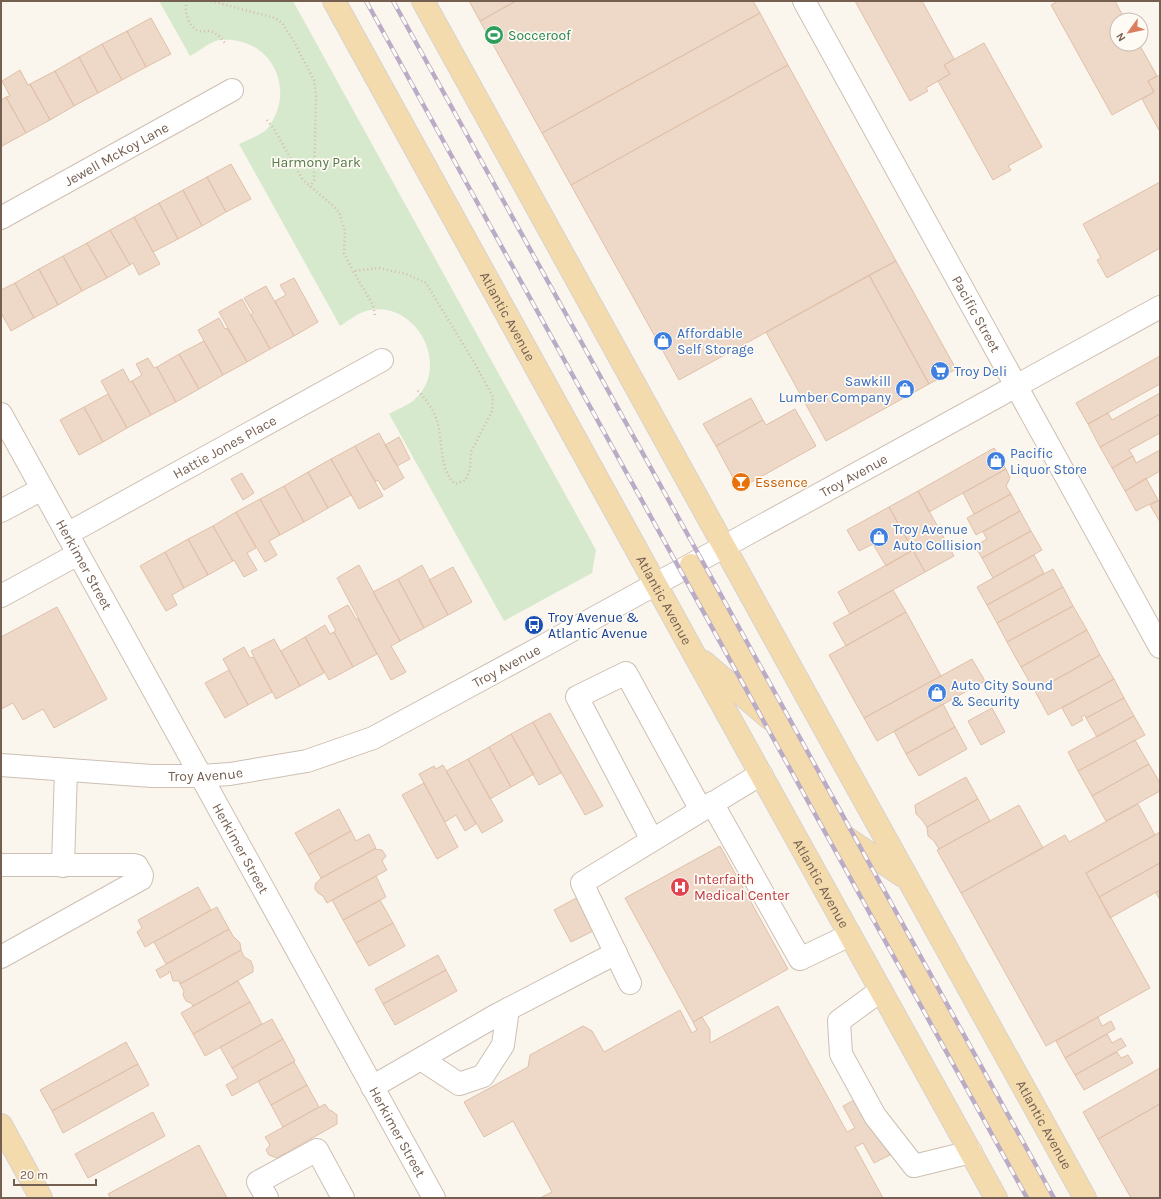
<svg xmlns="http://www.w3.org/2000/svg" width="1161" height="1199" viewBox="0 0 1161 1199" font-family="Karla,sans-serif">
	<rect width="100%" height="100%" fill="#fbf6ed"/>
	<path fill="#d7e9cc" d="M159,1H293L596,550L592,573L504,621L389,414C397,409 409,405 415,399C452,365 415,298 366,311C358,313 348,321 340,326L239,144C247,140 259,136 266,130C271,125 274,118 277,111C288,81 270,47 238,41C231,40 223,39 216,41C207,44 198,52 190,56Z"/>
	<path fill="#eed8c7" stroke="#e0c0a9" d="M469,1H516L480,21Z
		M516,1H753L760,13L542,133L480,21Z
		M855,1H922L954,59L944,65L950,74L926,88L928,91L910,101Z
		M1058,1H1115L1125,20H1117V44H1139L1157,76L1148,81L1154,92L1112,115L1051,5Z
		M760,13L788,65L571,185L542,133Z
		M151,18L171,54L146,67L127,31Z
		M127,31L146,67L122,80L102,44Z
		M984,43L1042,147L1008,166L1011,170L993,180L938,81L950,74L944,65Z
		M102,44L122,80L98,93L79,57Z
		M79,57L98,93L74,106L55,71Z
		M788,65L896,261L679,380L571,185Z
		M20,70L28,85L30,84L50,120L26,133L6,97L10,96L2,81Z
		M55,71L74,106L50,120L30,84Z
		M1160,75V132L1142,99L1154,92L1148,81Z
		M6,97L26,133L2,146L1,144V100Z
		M231,164L251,199L226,212L207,177Z
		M207,177L226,212L202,226L183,190Z
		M1160,182V248L1107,278L1097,260L1101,258L1083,224Z
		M183,190L202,226L178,239L159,203Z
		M159,203L178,239L153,252L134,217Z
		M134,217L160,264L139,275L133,263L130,265L110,230Z
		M110,230L130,265L107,278L87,243Z
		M87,243L107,278L82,291L63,256Z
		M63,256L82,291L58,305L39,269Z
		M896,261L956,369L929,384L869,275Z
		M39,269L58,305L34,318L15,283Z
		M869,275L929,384L826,441L766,332Z
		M294,278L318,322L294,336L275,301L286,295L280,285Z
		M15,283L34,318L11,331L1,313V290Z
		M266,286L294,336L270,349L251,315L253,313L244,298Z
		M242,299L270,349L247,362L219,312Z
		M219,318L225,329L227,328L247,362L223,375L198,330Z
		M204,341L223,375L199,389L179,354Z
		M179,354L199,389L176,402L157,367Z
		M1160,356V384L1088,424L1076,403Z
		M148,358L154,368L157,367L176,402L151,415L132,381L142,375L136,364Z
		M123,369L130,382L132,381L151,415L127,428L101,381Z
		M1160,393V414L1100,447L1088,424L1108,413L1112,420Z
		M108,394L127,428L103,442L84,407Z
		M751,398L763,420L716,446L703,424Z
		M84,407L103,442L79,455L60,420Z
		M795,409L816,446L739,489L716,446L763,420L766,425Z
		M1160,414V433L1129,450L1133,456L1112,468L1100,447Z
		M379,433L404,478L384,490L378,480L376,482L355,446Z
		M399,437L410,459L397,466L385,445Z
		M355,446L383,496L359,509L331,459Z
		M994,448L1006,469L929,512L918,491Z
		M1160,450V471L1125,491L1112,468L1133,456L1136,463Z
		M331,459L351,495L328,508L308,472Z
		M1006,469L1010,478L1006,486L1011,494L974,514L963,493Z
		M308,472L328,508L304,522L284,486Z
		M242,473L254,493L243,500L231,479Z
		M1146,478L1158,500L1136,511L1125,491Z
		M284,486L304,522L280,535L260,499Z
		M918,491L954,556L925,572L889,507Z
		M1011,494L1020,511L976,535L967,518Z
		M260,499L280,535L269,541L277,555L265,562L236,512Z
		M1160,500V522L1150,505Z
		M889,507L913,550L886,566L873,544L859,551L847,530Z
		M1020,511L1031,531L982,558L975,546L987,539L983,532Z
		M236,512L256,548L247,553L257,570L244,577L234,560L233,561L213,526Z
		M213,526L233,561L208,575L188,539Z
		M1031,531L1042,550L993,578L982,558Z
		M188,539L208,575L184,588L165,552Z
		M913,550L925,572L850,614L838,592Z
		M165,552L184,588L172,595L177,605L166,611L140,566Z
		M1034,555L1044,573L987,605L977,587Z
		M359,565L400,641L391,646L406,672L391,680L337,578Z
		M422,565L448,615L424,628L398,579Z
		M453,567L472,602L448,615L429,580Z
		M1053,569L1063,587L997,623L987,605Z
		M398,579L424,628L400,641L373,592Z
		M1063,587L1073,606L1007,642L997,623Z
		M893,590L906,612L846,646L833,623Z
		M348,605L356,619H358L377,654L353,667L334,632L336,631L328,616Z
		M1073,606L1087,630L1021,667L1007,642Z
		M57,607L107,699L54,728L43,709L23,720L13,703L1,709V637Z
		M906,612L941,676L864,718L829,655Z
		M325,625L330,634L334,632L353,667L329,680L305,637Z
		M1087,630L1100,655L1035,691L1021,667Z
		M305,637L324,673L300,686L281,651Z
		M274,639L300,686L276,699L251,651Z
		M244,647L250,658L253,657L272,692L248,705L223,659Z
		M1100,655L1114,679L1048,715L1035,691Z
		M972,659L985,681L877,741L864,718Z
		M229,670L248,705L225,718L205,683Z
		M1114,679L1124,698L1086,718L1085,715L1081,717L1083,720L1072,726L1062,708Z
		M1124,698L1134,716L1097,737L1086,718Z
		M943,704L955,727L906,754L894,731Z
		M992,708L1005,732L981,745L968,721Z
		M550,713L603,806L585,815L533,722Z
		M1134,716L1145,735L1078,771L1068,752Z
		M533,722L561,773L539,785L511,734Z
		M955,727L967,749L919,776L906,754Z
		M511,734L534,774L511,787L489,747Z
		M1135,740L1149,764L1092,796L1078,771Z
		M489,747L511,787L490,799L468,759Z
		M468,759L503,821L482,833L446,771Z
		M1149,764L1160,783V791L1106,821L1092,796Z
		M443,765L476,824L465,831L456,815L445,822L419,774L434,766L436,769Z
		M966,777L978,799L927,827L922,820L916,814L915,805Z
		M424,783L458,847L437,859L402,795Z
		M978,799L990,821L939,849L934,841L928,836L927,827Z
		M1138,804L1155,835L1086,873L1150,988L1046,1046L961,893L1065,835L1069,842Z
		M1019,805L1043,848L961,893L937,850Z
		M339,809L351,831L308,855L295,833Z
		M351,831L356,841L369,834L376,848L321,878L308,855Z
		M1160,832V863L1099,897L1086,873Z
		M720,846L788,969L693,1022L625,898Z
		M375,849L382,850L386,856L382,861L387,870L327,903L323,896L318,893L315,889V886L316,883L321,878Z
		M1160,863V890L1110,918L1099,897Z
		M376,876L386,897L343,920L332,900Z
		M198,887L211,910L145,947L137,932L142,928L138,920Z
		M1160,890V900L1156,893Z
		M580,896L597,929L571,942L554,910Z
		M380,900L393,923L356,943L343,920Z
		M217,907L229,929L166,964L154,942Z
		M393,923L405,946L369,966L356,943Z
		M229,929L233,936L240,943L241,950L180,984L179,981H173L170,971L168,972L169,973L160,978L156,970Z
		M241,950L244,957L251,961L253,967V972L193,1006L191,1003L186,1001L183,995L184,991L180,984Z
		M438,955L446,970L383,1004L375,989Z
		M446,970L457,991L395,1025L383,1004Z
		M238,981L250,1002L193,1034L181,1013Z
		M250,1002L262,1024L205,1056L193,1034Z
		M778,1006L847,1132L855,1128L843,1106L858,1098L886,1142L887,1150L890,1155L874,1163L863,1143L855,1147L883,1198H540L552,1192L513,1121L484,1137L464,1102L528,1067L530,1055L583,1026L592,1031L604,1052L680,1010L692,1033L697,1030L693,1022L702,1017L710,1030V1043Z
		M1098,1017L1102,1026L1111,1021L1115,1029L1065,1058L1056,1041Z
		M272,1019L283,1039L232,1068L220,1047Z
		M1107,1034L1112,1043L1121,1038L1126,1046L1075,1075L1065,1058Z
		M283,1039L295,1061L232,1096L226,1085L238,1078L232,1068Z
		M126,1042L138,1064L52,1111L40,1090Z
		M1117,1052L1121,1058L1128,1055L1133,1063L1084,1090L1075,1075Z
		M294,1062L307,1085L271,1105L258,1081Z
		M138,1064L149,1085L63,1133L52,1111Z
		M1160,1068V1104L1098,1139L1083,1112Z
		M307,1085L319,1107L283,1127L271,1105Z
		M325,1104L329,1110L332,1111L337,1115V1124L277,1158L269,1155L266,1150L270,1145L265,1137Z
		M1160,1104V1198H1131L1098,1139Z
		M153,1112L165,1136L88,1178L75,1154Z
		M199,1145L227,1198H111L108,1194Z"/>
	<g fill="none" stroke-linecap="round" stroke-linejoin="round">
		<defs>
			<g id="minor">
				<path id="s1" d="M804,1L1160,647"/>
				<path id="s2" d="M1,218L232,90"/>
				<path id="s3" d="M1,414L434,1198"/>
				<path d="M1,511L42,489"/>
				<path id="s4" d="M67,534L382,360"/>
				<path d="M1,596L78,554"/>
				<path id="s5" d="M1,765L152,776H201L230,774L307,761L373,738L545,645L1160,307"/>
				<path d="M712,803L800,959L850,935"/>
				<path d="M652,840L577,697L626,673L701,810"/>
				<path d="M1,865H133L137,866L142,875L141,879L1,957"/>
				<path d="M63,866L66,770"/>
				<path d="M630,983L582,883L761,774"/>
				<path d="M880,991L839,1021L841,1054L875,1116L914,1166L971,1152"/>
				<path d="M421,1059L459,1084L483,1076L503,1045L508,1009"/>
				<path d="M372,1087L495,1016L616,953"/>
				<path d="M267,1198L258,1182L317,1150L343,1198"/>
			</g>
			<g id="major">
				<path id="s6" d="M334,1L693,652L996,1198"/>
				<path id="s7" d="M423,1L811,704L1085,1198"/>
				<path d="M691,565L1040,1198"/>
				<path d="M704,662L769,718"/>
				<path d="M842,835L903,876"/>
				<path d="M1,1125L41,1198"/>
			</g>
		</defs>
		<use href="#minor" stroke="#cdbfb3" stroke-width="24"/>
		<use href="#major" stroke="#d8d2ce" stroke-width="24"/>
		<path stroke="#d4bbaa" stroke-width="2.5" stroke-dasharray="1 3" stroke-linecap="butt" d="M187,1C183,10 189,28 199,31C202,32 206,31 209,31C217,33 222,38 226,45
			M211,1L275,18L282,23L293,40L314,80L316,95L314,180L310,187
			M267,120L274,129L303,180L330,203L339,212L345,231L344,253L353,271
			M375,315L373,305L353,271L379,268L406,274L426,283L475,364L493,397L492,411L471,452L470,468L466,480L455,484C439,469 443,441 437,420C433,409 425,398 417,390"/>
		<use href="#minor" stroke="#fff" stroke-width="22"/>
		<use href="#major" stroke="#f3dbad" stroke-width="22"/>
		<defs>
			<path id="rail" d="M366,1L1027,1198
				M393,1L1054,1198"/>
		</defs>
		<use href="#rail" stroke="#baabc6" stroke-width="4.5"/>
		<use href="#rail" stroke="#fefaf4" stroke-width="3" stroke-dasharray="9" stroke-linecap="butt"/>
	</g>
	<defs>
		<symbol id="stadium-disc" viewBox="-11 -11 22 22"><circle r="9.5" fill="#2e9e5b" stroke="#fefaf4"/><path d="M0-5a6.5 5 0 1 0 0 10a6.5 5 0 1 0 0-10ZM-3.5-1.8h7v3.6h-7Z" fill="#fff"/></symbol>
		<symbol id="shop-disc" viewBox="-11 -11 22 22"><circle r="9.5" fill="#3f7fe0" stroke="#fefaf4"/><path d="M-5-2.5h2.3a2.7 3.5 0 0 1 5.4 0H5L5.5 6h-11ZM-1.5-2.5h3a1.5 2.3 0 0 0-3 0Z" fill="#fff"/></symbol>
		<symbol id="supermarket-disc" viewBox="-11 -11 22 22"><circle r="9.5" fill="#3f7fe0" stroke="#fefaf4"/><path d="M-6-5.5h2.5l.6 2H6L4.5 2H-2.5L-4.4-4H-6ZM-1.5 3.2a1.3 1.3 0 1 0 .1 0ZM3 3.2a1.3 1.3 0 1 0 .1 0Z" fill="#fff"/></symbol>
		<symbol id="bar-disc" viewBox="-11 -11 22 22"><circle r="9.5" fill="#e8710a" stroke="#fefaf4"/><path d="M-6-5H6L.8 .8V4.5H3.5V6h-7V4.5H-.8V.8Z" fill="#fff"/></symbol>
		<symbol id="bus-disc" viewBox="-11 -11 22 22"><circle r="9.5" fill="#1a4fb4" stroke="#fefaf4"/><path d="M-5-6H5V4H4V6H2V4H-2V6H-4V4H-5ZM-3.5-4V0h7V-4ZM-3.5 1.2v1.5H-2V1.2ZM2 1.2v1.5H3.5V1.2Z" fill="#fff"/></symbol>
		<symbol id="hospital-disc" viewBox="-11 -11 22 22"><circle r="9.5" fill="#e0444e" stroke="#fefaf4"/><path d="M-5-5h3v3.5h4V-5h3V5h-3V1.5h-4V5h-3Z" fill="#fff"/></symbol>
	</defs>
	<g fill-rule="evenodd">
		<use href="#stadium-disc" x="483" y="24" width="22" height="22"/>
		<use href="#shop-disc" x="652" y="330" width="22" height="22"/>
		<use href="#supermarket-disc" x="929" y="360" width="22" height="22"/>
		<use href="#shop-disc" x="894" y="378" width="22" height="22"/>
		<use href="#shop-disc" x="985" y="450" width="22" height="22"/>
		<use href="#bar-disc" x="730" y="471" width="22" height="22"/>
		<use href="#shop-disc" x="868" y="526" width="22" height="22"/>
		<use href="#bus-disc" x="523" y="614" width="22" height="22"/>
		<use href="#shop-disc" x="926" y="682" width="22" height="22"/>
		<use href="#hospital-disc" x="669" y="876" width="22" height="22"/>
	</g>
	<g text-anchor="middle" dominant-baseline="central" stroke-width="3.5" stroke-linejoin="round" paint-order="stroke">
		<g font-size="14" fill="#27864d" stroke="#fefaf4" text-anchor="start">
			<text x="508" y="35">Socceroof</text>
		</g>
		<g font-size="14" fill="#755f51" stroke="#fefaf4">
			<text stroke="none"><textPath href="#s2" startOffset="132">Jewell McKoy Lane</textPath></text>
			<text stroke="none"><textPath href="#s1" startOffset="357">Pacific Street</textPath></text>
			<text stroke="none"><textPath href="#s6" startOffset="360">Atlantic Avenue</textPath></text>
			<text stroke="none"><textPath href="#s4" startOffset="180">Hattie Jones Place</textPath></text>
			<text stroke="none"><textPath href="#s5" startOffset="925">Troy Avenue</textPath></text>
			<text stroke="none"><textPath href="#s3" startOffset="172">Herkimer Street</textPath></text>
			<text stroke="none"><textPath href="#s6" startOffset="684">Atlantic Avenue</textPath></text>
			<text stroke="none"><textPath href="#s5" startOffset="529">Troy Avenue</textPath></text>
			<text stroke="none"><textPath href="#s5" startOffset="205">Troy Avenue</textPath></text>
			<text stroke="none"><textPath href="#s3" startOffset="496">Herkimer Street</textPath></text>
			<text stroke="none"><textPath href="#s6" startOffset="1008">Atlantic Avenue</textPath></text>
			<text stroke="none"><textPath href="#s7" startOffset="1284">Atlantic Avenue</textPath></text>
			<text stroke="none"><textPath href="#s3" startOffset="820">Herkimer Street</textPath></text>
		</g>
		<g font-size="14" fill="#56794a" stroke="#fefaf4">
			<text x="316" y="162">Harmony Park</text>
		</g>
		<g font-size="14" fill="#366cbe" stroke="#fefaf4" text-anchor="start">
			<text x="677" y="333">Affordable<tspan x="677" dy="16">Self Storage</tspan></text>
			<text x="954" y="371">Troy Deli</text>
			<text x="891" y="381" text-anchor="end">Sawkill<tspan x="891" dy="16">Lumber Company</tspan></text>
			<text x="1010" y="453">Pacific<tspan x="1010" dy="16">Liquor Store</tspan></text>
			<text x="893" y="529">Troy Avenue<tspan x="893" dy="16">Auto Collision</tspan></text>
			<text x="951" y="685">Auto City Sound<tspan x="951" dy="16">&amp; Security</tspan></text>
		</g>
		<g font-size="14" fill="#c56008" stroke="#fefaf4" text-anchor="start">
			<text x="755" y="482">Essence</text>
		</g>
		<g font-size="14" fill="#164399" stroke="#fefaf4" text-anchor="start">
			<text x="548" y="617">Troy Avenue &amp;<tspan x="548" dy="16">Atlantic Avenue</tspan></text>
		</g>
		<g font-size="14" fill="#be3a42" stroke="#fefaf4" text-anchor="start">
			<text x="694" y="879">Interfaith<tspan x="694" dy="16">Medical Center</tspan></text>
		</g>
	</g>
	<rect width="1161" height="1199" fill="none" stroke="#755f51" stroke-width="4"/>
	<g transform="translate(1129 32) rotate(237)"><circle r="19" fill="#fefaf4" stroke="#c7bcb3"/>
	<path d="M0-3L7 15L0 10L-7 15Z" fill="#d97e5f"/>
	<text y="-6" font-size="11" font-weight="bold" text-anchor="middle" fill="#755f51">N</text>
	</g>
	<path d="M14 1179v6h82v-6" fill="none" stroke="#755f51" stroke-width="2"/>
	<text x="20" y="1179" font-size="12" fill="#755f51" stroke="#fefaf4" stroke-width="3" paint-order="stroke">20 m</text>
</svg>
